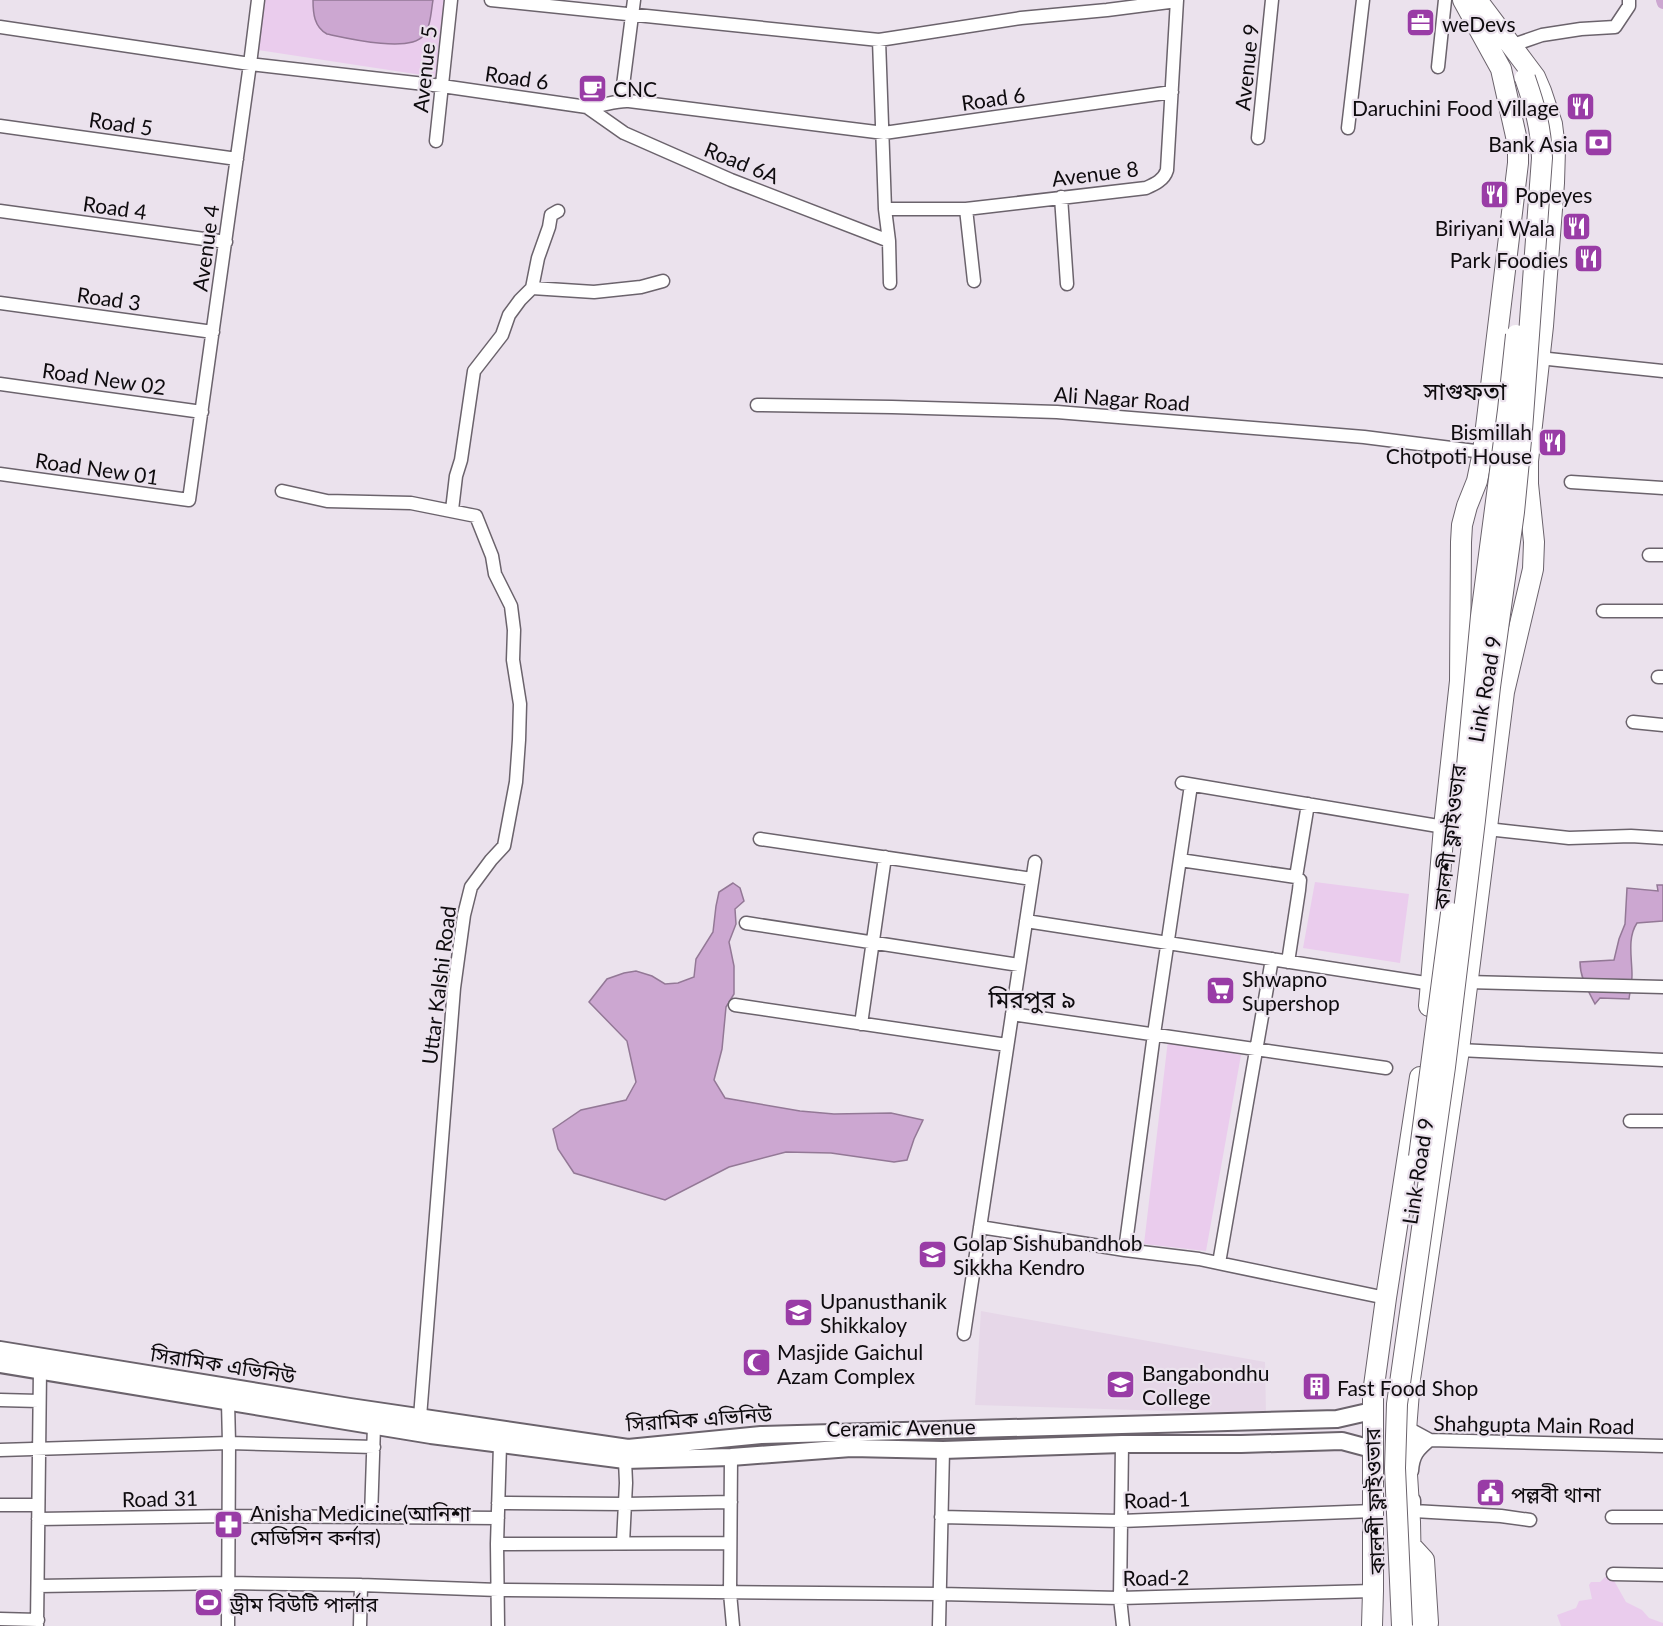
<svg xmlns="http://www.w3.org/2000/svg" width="1663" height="1626" viewBox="0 0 1663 1626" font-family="Lato,'Noto Sans Bengali',sans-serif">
	<rect width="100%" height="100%" fill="#ebe2ed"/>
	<path fill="#e6d7e8" d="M981,1311L1265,1362L1266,1414L975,1405Z"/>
	<path fill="#eacced" d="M263,0H445L435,77L258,50Z
		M1315,882L1409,894L1400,963L1303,948Z
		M1168,1040L1241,1055L1206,1251L1144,1244Z
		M1605,1577H1612L1626,1602L1642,1610L1649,1618L1663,1623V1626H1561L1557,1615L1576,1608L1579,1601L1592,1599L1589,1585L1591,1582H1600Z"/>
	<path fill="#cca7d1" stroke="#937896" stroke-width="1.5" d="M313,0H433C431,11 431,27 423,36C409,53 346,38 327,34C314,27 313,13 313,0Z
		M733,883L740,888L744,901L735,909L736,924L729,942L734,966V994L726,1007L722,1049L714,1080L725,1098L800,1111L834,1114L891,1113L923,1120L914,1139L907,1160L894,1162L831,1153L786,1152L729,1167L665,1200L574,1173L558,1149L553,1129L581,1110L626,1100L636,1082L627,1041L589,1002L607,979L624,973L636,971L652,976L665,984L678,983L694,977L696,959L713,932L716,906L719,892Z
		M1657,885H1663V921L1637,923C1627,938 1632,958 1632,975C1632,983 1630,991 1629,999L1600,998L1595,1004C1588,990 1580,978 1580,962L1614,960L1619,939L1625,924L1627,888L1658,891Z"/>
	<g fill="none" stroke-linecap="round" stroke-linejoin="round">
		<path stroke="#cca7d1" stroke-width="12" d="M1662,0L1663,3"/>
		<defs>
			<path id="minor" d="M491,0L879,40L1021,18L1107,10L1177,1
				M0,27L250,64L442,86L587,107C601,107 615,100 629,101L884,133L1172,92
				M879,40L885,209L889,241L890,283
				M1513,45L1542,35L1581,29L1615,27L1629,6V0
				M1438,67L1445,0
				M621,101L634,0
				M587,107L624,133L731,180L889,241
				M0,126L237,159
				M1348,128L1363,0
				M1258,138L1272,0
				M436,141L451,0
				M1061,197L1067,284
				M885,209H966L1146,188C1155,184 1164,180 1167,170L1177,0
				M966,209L974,281
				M0,211L226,242
				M532,288L538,258L549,227L551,215L558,211
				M0,303L213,332
				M1539,358L1663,371
				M0,384L202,412
				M757,405L892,407L1057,412L1364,437L1483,452
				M0,474L189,500L250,64L258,0
				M1571,482L1663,488
				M282,491L327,501L411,503L476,516L492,556L495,574L511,606L514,630L513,660L520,704L519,740L516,782L504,846L491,860L471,887L464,915L454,988L420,1417
				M452,510L456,476L461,460L474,371L502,335L509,315L520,300L532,288L594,292L641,287L663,281
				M1649,555H1663
				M1603,611H1663
				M1658,677H1663
				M1633,722L1663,725
				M1182,783L1444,827
				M1487,829L1569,838L1631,836L1663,838
				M760,839L1032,879
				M1180,860L1296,877L1300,880L1299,890L1288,962
				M1296,877L1308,804
				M1026,921L1432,984
				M746,923L1019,965
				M1467,982L1663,987
				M735,1005L1007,1045
				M1012,1014L1386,1068
				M861,1024L885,857
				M1459,1050L1663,1060
				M1630,1121H1663
				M980,1227L1125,1250L1199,1259L1386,1298
				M1125,1250L1154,1034L1191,785
				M1219,1263L1272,959
				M964,1334L1035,862
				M0,1400L39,1401
				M228,1402L229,1443L228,1626
				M1406,1427L1430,1440C1418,1450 1413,1455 1412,1471
				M1405,1443L1430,1440L1663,1446
				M1122,1444L1120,1598L1123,1626
				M0,1450L229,1443L374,1447
				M731,1457L730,1593L733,1626
				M1414,1500V1511L1501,1516L1530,1520
				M498,1503L625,1504L731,1502
				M0,1505H38
				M371,1517L498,1518
				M941,1517L1121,1521L1373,1511
				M1612,1517H1663
				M38,1519L229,1516L371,1517L374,1426
				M623,1543L626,1483L625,1460
				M497,1544L730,1543
				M1613,1574L1663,1575
				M38,1586L228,1583L361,1585L498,1590L940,1594L1120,1598L1373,1591
				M0,1619L38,1620
				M37,1626L40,1370
				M360,1626L361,1585
				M498,1626L497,1544L500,1445
				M939,1626L943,1450"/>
			<path id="secondary" d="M0,1350L350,1407L628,1448L761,1435L1337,1419L1372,1411
				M0,1364L431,1435L625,1460L731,1457L851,1448L943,1450L1122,1444H1241L1342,1441L1372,1449"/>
			<path id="primary" d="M1429,1006L1444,827L1460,681L1461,542L1462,525L1467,506L1477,481L1483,452L1518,163V145L1501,69L1463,0
				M1412,1547L1424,1560L1428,1623L1426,1626
				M1372,1626L1373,1591V1393L1386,1298L1420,1077
				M1412,1626L1410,1522L1405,1443L1410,1379L1459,1050L1504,692L1533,569L1534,542L1528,484V461L1543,326L1554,183L1555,149L1552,124L1541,91L1535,77L1526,65L1477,0"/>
		</defs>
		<use href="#minor" stroke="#6b636c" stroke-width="15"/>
		<use href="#secondary" stroke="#6b636c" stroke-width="20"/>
		<use href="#primary" stroke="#6b636c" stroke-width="22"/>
		<use href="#minor" stroke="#fff" stroke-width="12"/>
		<use href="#secondary" stroke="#fff" stroke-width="16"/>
		<use href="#primary" stroke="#fff" stroke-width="20"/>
		<defs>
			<path id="primary-bridge" d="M1461,830L1481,616L1508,410L1516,335
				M1419,1157L1451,913
				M1402,1626L1395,1468L1397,1404L1445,1067L1475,820L1490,687L1514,512L1522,430L1542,158C1541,127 1535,107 1525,78"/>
		</defs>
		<use href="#primary-bridge" stroke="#6b636c" stroke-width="22" stroke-linecap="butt"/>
		<use href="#primary-bridge" stroke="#fff" stroke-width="20"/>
	</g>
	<defs>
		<symbol id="office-square" viewBox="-11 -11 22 22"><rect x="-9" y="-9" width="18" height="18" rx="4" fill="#993ca6" stroke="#ebe2ed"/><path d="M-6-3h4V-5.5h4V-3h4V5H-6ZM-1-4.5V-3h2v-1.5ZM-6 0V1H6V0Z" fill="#fff"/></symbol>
		<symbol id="cafe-square" viewBox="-11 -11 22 22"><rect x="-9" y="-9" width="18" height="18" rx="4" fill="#993ca6" stroke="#ebe2ed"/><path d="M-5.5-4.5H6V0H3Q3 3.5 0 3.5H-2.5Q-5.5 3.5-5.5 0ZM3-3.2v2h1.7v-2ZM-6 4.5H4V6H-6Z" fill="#fff"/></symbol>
		<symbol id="restaurant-square" viewBox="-11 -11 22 22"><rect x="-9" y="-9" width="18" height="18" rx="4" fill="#993ca6" stroke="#ebe2ed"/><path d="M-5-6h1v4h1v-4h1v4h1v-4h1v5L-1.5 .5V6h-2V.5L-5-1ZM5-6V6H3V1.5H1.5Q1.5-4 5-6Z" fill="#fff"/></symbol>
		<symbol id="bank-square" viewBox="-11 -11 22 22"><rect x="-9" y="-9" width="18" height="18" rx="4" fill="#993ca6" stroke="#ebe2ed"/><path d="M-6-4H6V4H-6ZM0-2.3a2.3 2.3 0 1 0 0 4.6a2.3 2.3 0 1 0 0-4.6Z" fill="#fff"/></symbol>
		<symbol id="supermarket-square" viewBox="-11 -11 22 22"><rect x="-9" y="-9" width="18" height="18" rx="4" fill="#993ca6" stroke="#ebe2ed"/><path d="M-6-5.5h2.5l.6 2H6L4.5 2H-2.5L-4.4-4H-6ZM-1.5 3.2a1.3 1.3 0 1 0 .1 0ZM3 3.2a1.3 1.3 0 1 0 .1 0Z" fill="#fff"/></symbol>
		<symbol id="school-square" viewBox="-11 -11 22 22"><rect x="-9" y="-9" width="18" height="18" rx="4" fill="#993ca6" stroke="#ebe2ed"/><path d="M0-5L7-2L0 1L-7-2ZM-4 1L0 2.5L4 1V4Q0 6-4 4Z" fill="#fff"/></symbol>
		<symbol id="mosque-square" viewBox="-11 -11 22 22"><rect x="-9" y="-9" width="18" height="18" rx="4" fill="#993ca6" stroke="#ebe2ed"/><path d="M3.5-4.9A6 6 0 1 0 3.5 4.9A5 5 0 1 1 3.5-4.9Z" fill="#fff"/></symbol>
		<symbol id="university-square" viewBox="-11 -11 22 22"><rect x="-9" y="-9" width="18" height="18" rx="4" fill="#993ca6" stroke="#ebe2ed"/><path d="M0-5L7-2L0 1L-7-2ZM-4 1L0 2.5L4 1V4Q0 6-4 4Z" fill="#fff"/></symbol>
		<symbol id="building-square" viewBox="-11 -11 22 22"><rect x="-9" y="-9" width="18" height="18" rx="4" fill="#993ca6" stroke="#ebe2ed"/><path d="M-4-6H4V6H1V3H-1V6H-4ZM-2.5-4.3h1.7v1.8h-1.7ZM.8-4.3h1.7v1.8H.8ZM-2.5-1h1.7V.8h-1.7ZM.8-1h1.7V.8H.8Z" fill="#fff"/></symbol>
		<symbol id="civic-square" viewBox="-11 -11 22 22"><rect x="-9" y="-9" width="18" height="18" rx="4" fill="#993ca6" stroke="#ebe2ed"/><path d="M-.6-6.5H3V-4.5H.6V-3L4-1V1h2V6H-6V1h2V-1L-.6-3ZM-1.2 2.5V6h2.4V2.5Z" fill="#fff"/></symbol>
		<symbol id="pharmacy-square" viewBox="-11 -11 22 22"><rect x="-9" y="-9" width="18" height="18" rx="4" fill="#993ca6" stroke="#ebe2ed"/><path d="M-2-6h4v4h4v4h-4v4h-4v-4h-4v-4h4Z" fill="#fff"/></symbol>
		<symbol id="stadium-square" viewBox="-11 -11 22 22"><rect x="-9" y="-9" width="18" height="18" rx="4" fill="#993ca6" stroke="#ebe2ed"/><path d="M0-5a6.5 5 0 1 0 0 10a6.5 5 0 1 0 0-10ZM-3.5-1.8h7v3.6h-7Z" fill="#fff"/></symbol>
	</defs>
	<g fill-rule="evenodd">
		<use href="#office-square" x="1404" y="6" width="33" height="33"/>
		<use href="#cafe-square" x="576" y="72" width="33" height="33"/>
		<use href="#restaurant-square" x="1564" y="90" width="33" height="33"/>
		<use href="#bank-square" x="1582" y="126" width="33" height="33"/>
		<use href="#restaurant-square" x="1478" y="178" width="33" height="33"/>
		<use href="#restaurant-square" x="1560" y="210" width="33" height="33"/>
		<use href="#restaurant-square" x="1572" y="242" width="33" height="33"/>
		<use href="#restaurant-square" x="1536" y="426" width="33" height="33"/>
		<use href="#supermarket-square" x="1204" y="974" width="33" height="33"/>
		<use href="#school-square" x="916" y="1238" width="33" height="33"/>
		<use href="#school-square" x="782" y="1296" width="33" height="33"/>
		<use href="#mosque-square" x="740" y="1346" width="33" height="33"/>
		<use href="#university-square" x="1104" y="1368" width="33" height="33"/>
		<use href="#building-square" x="1300" y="1370" width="33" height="33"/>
		<use href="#civic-square" x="1474" y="1476" width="33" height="33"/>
		<use href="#pharmacy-square" x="212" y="1508" width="33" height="33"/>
		<use href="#stadium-square" x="192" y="1586" width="33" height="33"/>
	</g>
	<g text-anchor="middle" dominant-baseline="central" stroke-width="4.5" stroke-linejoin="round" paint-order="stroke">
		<g font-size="21" fill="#0e0b0e" stroke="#ebe2ed" text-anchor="start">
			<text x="1442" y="23">weDevs</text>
			<text x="613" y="88">CNC</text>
			<text x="1559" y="107" text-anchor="end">Daruchini Food Village</text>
			<text x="1578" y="143" text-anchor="end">Bank Asia</text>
			<text x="1515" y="194">Popeyes</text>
			<text x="1555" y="227" text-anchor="end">Biriyani Wala</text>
			<text x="1568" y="259" text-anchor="end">Park Foodies</text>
			<text x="1532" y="431" text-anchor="end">Bismillah<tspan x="1532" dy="24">Chotpoti House</tspan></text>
			<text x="1242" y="978">Shwapno<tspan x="1242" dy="24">Supershop</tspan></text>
			<text x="953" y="1242">Golap Sishubandhob<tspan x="953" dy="24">Sikkha Kendro</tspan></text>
			<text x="820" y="1300">Upanusthanik<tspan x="820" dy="24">Shikkaloy</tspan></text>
			<text x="777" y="1351">Masjide Gaichul<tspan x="777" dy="24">Azam Complex</tspan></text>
			<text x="1142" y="1372">Bangabondhu<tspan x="1142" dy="24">College</tspan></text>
			<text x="1337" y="1387">Fast Food Shop</text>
			<text x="1511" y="1493">পল্লবী থানা</text>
			<text x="250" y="1512">Anisha Medicine(আনিশা<tspan x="250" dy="24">মেডিসিন কর্নার)</tspan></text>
			<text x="230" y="1603">ড্রীম বিউটি পার্লার</text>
		</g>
		<g font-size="21" fill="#0e0b0e" stroke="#ebe2ed">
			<text transform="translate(1246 67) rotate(-84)">Avenue 9</text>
			<text transform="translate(424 69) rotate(-84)">Avenue 5</text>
			<text transform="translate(517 77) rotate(8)">Road 6</text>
			<text transform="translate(993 98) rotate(-8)">Road 6</text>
			<text transform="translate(121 123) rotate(8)">Road 5</text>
			<text transform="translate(742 162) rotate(22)">Road 6A</text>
			<text transform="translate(1095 173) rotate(-7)">Avenue 8</text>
			<text transform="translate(115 207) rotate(8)">Road 4</text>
			<text transform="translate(205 248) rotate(-82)">Avenue 4</text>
			<text transform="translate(109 298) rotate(8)">Road 3</text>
			<text transform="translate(104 378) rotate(8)">Road New 02</text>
			<text transform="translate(1122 398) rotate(4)">Ali Nagar Road</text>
			<text transform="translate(97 468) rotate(8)">Road New 01</text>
			<text transform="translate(1484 689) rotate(-80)">Link Road 9</text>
			<text transform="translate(1449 837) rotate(-83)">কালশী ফ্লাইওভার</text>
			<text transform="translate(438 985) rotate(-83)">Uttar Kalshi Road</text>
			<text transform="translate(1417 1171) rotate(-81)">Link Road 9</text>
			<text transform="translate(223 1364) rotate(9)">সিরামিক এভিনিউ</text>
			<text transform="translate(699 1418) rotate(-4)">সিরামিক এভিনিউ</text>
			<text transform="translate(1534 1424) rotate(1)">Shahgupta Main Road</text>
			<text transform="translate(901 1427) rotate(-1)">Ceramic Avenue</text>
			<text transform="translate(160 1498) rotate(-1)">Road 31</text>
			<text transform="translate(1157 1499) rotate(-2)">Road-1</text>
			<text transform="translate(1374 1501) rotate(-92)">কালশী ফ্লাইওভার</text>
			<text transform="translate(1156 1577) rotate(-1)">Road-2</text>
		</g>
		<g font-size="24" fill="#0e0b0e" stroke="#ebe2ed">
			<text x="1465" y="390">সাগুফতা</text>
			<text x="1032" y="998">মিরপুর ৯</text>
		</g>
	</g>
</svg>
